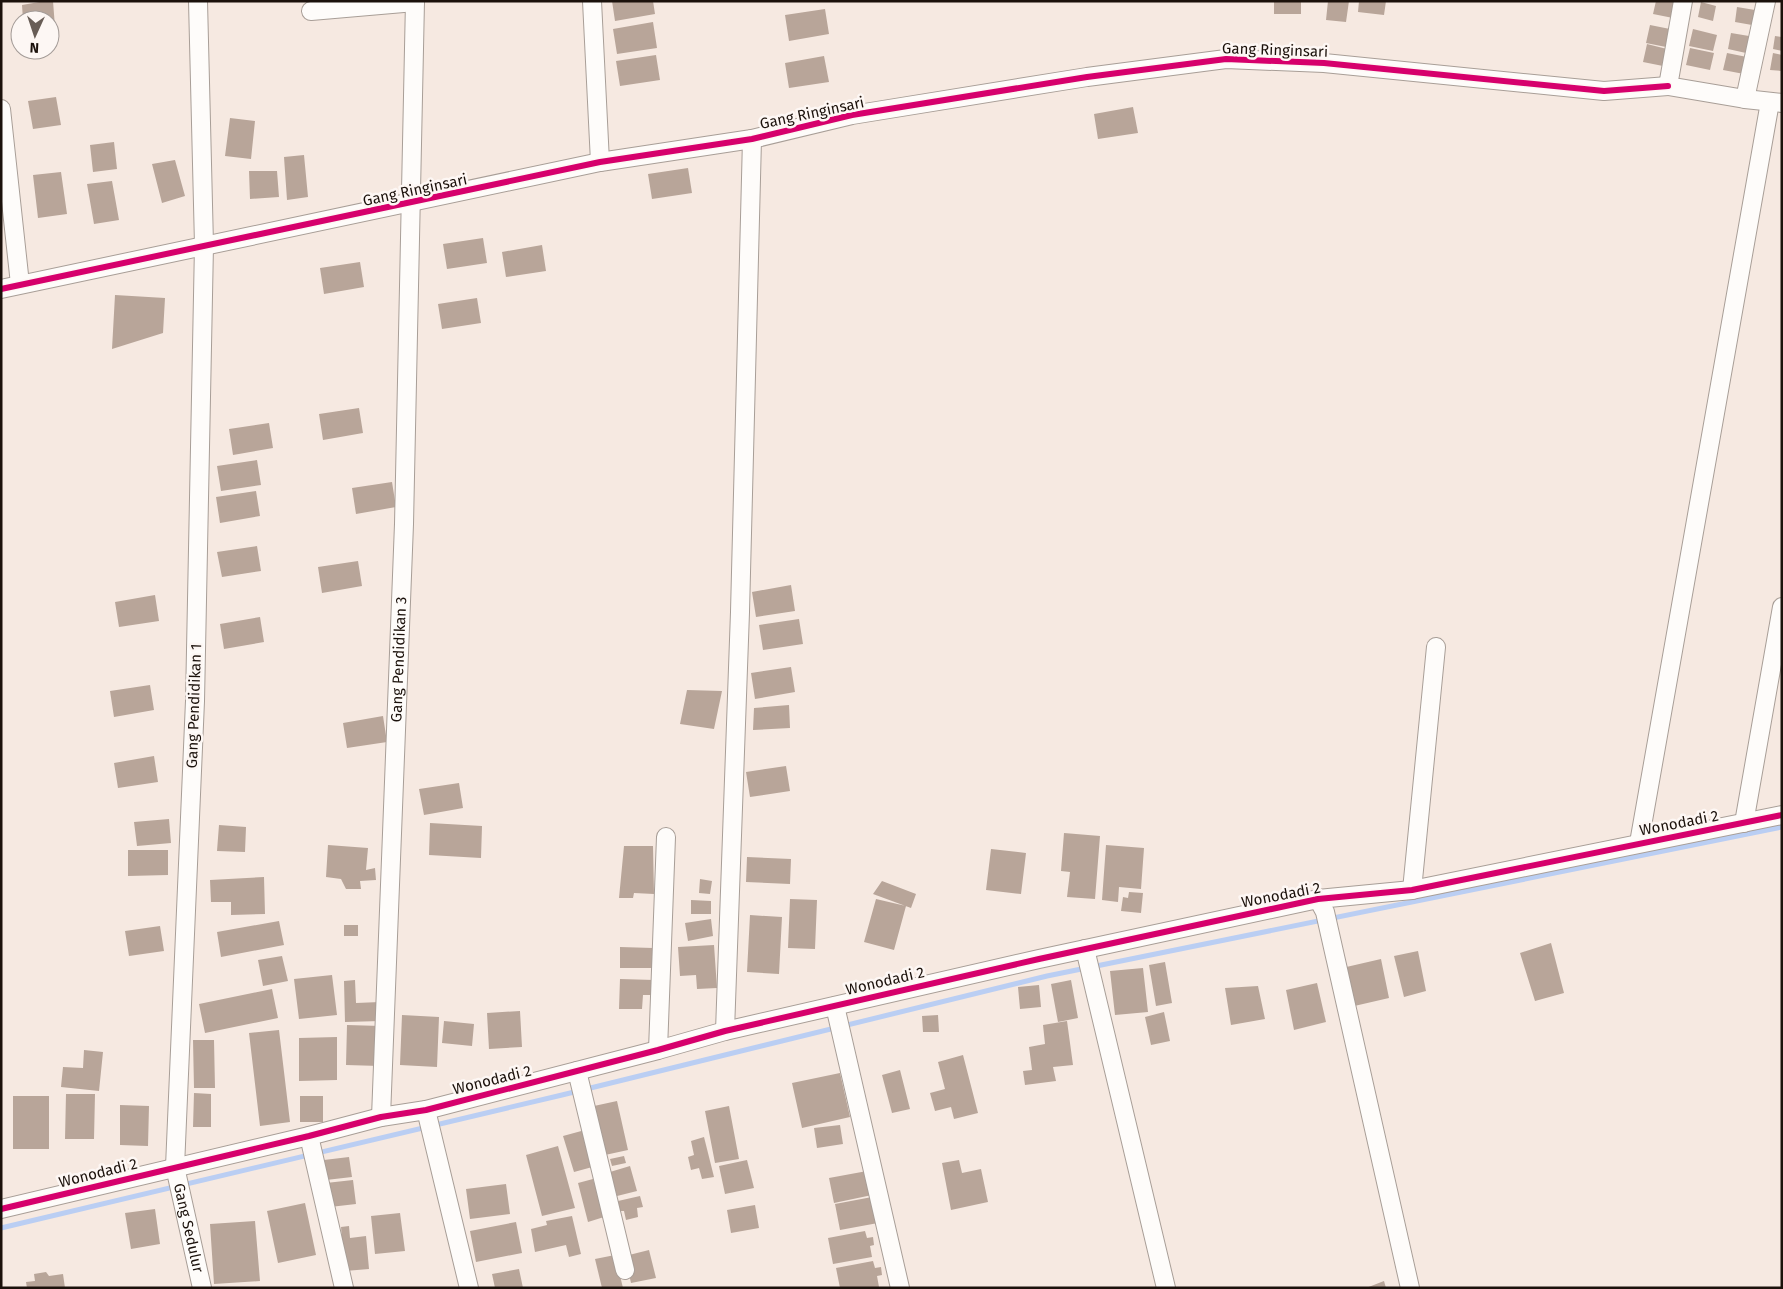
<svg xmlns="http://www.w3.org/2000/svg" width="1783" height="1289" viewBox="0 0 1783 1289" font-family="'Fira Sans',sans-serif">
	<rect width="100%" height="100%" fill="#f6e9e1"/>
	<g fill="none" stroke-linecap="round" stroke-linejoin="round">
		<path stroke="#bacef3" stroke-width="5" d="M1,1228L562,1095L1047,976L1782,827"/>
	</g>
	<path fill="#b8a599" d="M45,1H53L55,27H50V20H23L22,5Z
		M612,1H653L655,14L615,21Z
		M1274,1H1301V14H1274Z
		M1328,1H1349L1346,22L1326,20Z
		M1359,1H1386L1384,15L1358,12Z
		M1656,1H1677L1673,18L1653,14Z
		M1701,2L1716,6L1713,21L1698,17Z
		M1737,7L1755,10L1752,25L1735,22Z
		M825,9L829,34L789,41L785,15Z
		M653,22L657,48L617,54L613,29Z
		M1650,25L1670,29L1666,47L1646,43Z
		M1693,29L1717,35L1713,51L1689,46Z
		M1731,33L1749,36L1746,53L1728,49Z
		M1775,36L1782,37V51L1773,49Z
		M1647,44L1667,49L1663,66L1643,62Z
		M1690,48L1714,53L1710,70L1686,65Z
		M1727,53L1747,57L1744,74L1723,70Z
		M1773,53L1782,55V71L1770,70Z
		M656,55L660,80L620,86L616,61Z
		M824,56L829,82L789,88L785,63Z
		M56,97L61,125L33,129L28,101Z
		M1133,107L1138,133L1098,139L1094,114Z
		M230,118L255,121L251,159L225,156Z
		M114,142L117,169L93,172L90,145Z
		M304,155L308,197L287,200L284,157Z
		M175,160L185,196L162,203L152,164Z
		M688,168L692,193L652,199L648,174Z
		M249,171H277L279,197L250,199Z
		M61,172L67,214L38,218L33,175Z
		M112,181L119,220L94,224L87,184Z
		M483,238L487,263L447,269L443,244Z
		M542,245L546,271L506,277L502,252Z
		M360,262L364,287L324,294L320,268Z
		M115,295L165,298L163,333L112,349Z
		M477,298L481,323L442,329L438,304Z
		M359,408L363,433L323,440L319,414Z
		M269,423L273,448L233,455L229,429Z
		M257,460L261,485L221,491L217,466Z
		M392,482L396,507L356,514L352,488Z
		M256,491L260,516L220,523L216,497Z
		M257,546L261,571L222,577L217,552Z
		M358,561L362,586L322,593L318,567Z
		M791,585L795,611L756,617L752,592Z
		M155,595L159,621L119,627L115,602Z
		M260,617L264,642L224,649L220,624Z
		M799,619L803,644L763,650L759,625Z
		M791,667L795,692L755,699L751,673Z
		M150,685L154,710L114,717L110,691Z
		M687,690L722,691L714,729L680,724Z
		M789,705L790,728L753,730L754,708Z
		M383,716L387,742L347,748L343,723Z
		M154,756L158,782L118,788L114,763Z
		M786,766L790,791L750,797L746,772Z
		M459,783L463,808L424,815L419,789Z
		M169,819L171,843L137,846L134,822Z
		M430,823L482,826L481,858L429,855Z
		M219,825L246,827L245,852L217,851Z
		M1064,833L1100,836L1095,899L1067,897L1070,872L1061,871Z
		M328,845L368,848L366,870L375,868L376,880L360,881L361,889H346L341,879L326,877Z
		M1106,845L1144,848L1141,889L1119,887L1118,902L1102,900Z
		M624,846H653L654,894L634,893L633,898H619Z
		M991,849L1026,853L1021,894L986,890Z
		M128,850H168V875L128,876Z
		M747,857L791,859L790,884L746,882Z
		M264,877L265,914L231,915V902H211L210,880Z
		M700,879L712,881L710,894L699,893Z
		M882,881L916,894L911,908L873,894Z
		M1129,892L1143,893L1141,913L1121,911L1123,897L1128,898Z
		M790,899L817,900L815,949L788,948Z
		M876,899L906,906L894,950L864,942Z
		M691,900L711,901V914H691Z
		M750,915L782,917L779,974L747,972Z
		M711,919L713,936L688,941L685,923Z
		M279,921L284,945L221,957L217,932Z
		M344,925H358V936H344Z
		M160,926L164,951L129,956L125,931Z
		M1551,943L1564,993L1535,1001L1520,953Z
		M714,945L717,988L697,989L696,975L680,976L678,947Z
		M620,947L653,948V968H620Z
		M1418,951L1426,991L1404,997L1394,956Z
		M282,956L288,981L263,986L258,960Z
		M1381,959L1389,998L1350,1007L1342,968Z
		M1165,962L1172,1003L1156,1006L1149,965Z
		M1143,968L1148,1012L1115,1015L1110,971Z
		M332,975L337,1015L299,1019L294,979Z
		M620,979L654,980L653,995H643L642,1009H619Z
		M355,980L356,1003L380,1002L381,1021L345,1022L344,981Z
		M1071,980L1078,1018L1058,1022L1051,984Z
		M1317,983L1326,1022L1294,1030L1286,990Z
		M1039,985L1041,1007L1020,1009L1018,987Z
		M1258,986L1265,1019L1231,1025L1225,988Z
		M272,989L278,1018L205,1033L199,1004Z
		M520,1011L522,1047L489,1049L487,1013Z
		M1164,1012L1170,1041L1151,1045L1145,1017Z
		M402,1015L439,1017L437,1067L400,1065Z
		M938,1015L939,1032H923L922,1016Z
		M444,1021L474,1024L472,1046L442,1043Z
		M1067,1021L1073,1065L1053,1067L1056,1081L1025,1085L1023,1071L1032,1070L1029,1047L1045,1044L1043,1025Z
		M347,1025L381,1026L380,1066L346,1065Z
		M279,1030L290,1122L260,1126L249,1033Z
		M337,1037V1080L299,1081V1038Z
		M193,1040H214L215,1088H194Z
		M84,1050L103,1052L99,1091L61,1087L63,1067L83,1068Z
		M963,1055L978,1113L954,1119L951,1107L935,1111L930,1093L945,1089L938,1062Z
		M900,1070L910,1109L892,1113L882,1075Z
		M840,1073L850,1117L802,1128L792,1083Z
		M194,1093L211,1094V1127H193Z
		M66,1094H95L94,1139H65Z
		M13,1096H49V1149H13Z
		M300,1096H323V1122H300Z
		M617,1101L628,1150L605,1155L594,1106Z
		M120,1105L149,1106L148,1146L120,1145Z
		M729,1106L739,1159L715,1163L705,1111Z
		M840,1125L843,1144L817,1148L814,1128Z
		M585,1130L596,1166L574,1172L563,1136Z
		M704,1137L714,1177L702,1179L699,1168L691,1170L688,1157L694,1155L691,1141Z
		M558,1146L575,1208L542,1216L526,1155Z
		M624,1156L626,1163L612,1166L610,1159Z
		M349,1157L352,1177L326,1180L324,1160Z
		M747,1160L754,1188L725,1194L719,1166Z
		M959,1160L962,1173L981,1169L988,1202L951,1210L942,1163Z
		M630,1166L637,1191L617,1196L610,1172Z
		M867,1171L872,1195L834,1203L829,1178Z
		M593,1179L604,1217L588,1222L578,1183Z
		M353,1180L356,1204L330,1207L326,1183Z
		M506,1184L510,1214L470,1219L466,1189Z
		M640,1196L643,1207L637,1208L638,1217L626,1220L624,1211H620L618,1201Z
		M872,1197L878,1223L840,1230L835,1204Z
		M305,1203L316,1255L278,1263L267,1211Z
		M755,1205L759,1228L731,1233L727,1210Z
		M155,1209L160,1244L131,1249L125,1213Z
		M400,1213L405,1251L375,1254L371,1216Z
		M572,1216L581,1254L569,1257L566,1245L535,1252L531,1229L547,1225L546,1221Z
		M255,1221L260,1281L214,1284L210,1224Z
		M516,1222L522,1253L476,1262L470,1231Z
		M349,1226L350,1238L366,1236L369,1269L345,1271L341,1227Z
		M865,1231L867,1238L873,1237L874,1245L870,1246L872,1257L833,1264L828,1238Z
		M649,1250L656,1278L631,1283L625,1256Z
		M615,1255L623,1288H602L595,1259Z
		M873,1261L875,1268L881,1267L882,1275L877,1276L879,1287L840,1288L836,1268Z
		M519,1269L523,1288H495L492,1274Z
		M46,1272L49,1276L63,1274L65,1288H27L26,1282L35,1281L34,1274Z
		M1384,1281L1386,1288H1366Z"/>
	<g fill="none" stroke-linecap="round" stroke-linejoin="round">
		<defs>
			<g id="minor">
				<path id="s1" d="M198,1L204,245L195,701L175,1167L202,1288"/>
				<path d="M592,1L600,162"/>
				<path d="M1683,1L1668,86L1745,99L1782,103"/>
				<path d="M311,11L415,2"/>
				<path d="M1745,99L1766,1"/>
				<path d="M1,109L20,284"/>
				<path d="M1,289L600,162L752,139L852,115L1087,77L1226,59L1324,63L1604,91L1668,86"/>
				<path d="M1744,823L1782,607"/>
				<path d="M1639,843L1770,102"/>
				<path d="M1412,890L1436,647"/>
				<path d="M1318,899L1325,912L1410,1288"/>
				<path d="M1085,949L1166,1288"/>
				<path d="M835,1006L900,1288"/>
				<path d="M725,1031L740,612L752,139"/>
				<path d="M658,1050L666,837"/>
				<path d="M577,1071L625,1270"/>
				<path d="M426,1110L469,1288"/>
				<path id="s2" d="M381,1117L404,524L415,1"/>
				<path d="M309,1136L344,1288"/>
				<path d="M1,1209L309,1136L381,1117L426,1110L658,1050L725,1031L1039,959L1318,899L1412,890L1782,815"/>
			</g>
		</defs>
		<use href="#minor" stroke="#a89e97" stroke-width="20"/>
		<use href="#minor" stroke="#fefcfa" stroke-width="18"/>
		<defs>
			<path id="cycleway" d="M1,289L600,162L752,139L852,115L1087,77L1226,59L1324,63L1604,91L1668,86
				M1,1209L309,1136L381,1117L426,1110L658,1050L725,1031L1039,959L1318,899L1412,890L1782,815"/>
		</defs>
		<use href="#cycleway" stroke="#fdf7f4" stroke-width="9"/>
		<use href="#cycleway" stroke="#d6006c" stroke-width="6"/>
	</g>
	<g text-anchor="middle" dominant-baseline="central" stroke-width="5" stroke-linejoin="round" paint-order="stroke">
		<g font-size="15" fill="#1b110b" stroke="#fdf7f4">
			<text transform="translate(1275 50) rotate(2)">Gang Ringinsari</text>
			<text transform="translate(812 113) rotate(-12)">Gang Ringinsari</text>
			<text transform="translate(415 190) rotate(-12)">Gang Ringinsari</text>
			<text stroke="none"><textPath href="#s2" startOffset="458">Gang Pendidikan 3</textPath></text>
			<text transform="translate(194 706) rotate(-88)">Gang Pendidikan 1</text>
			<text transform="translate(1679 823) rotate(-11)">Wonodadi 2</text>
			<text transform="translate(1281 895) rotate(-11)">Wonodadi 2</text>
			<text transform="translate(885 981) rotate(-13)">Wonodadi 2</text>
			<text transform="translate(492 1080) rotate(-14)">Wonodadi 2</text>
			<text transform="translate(98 1173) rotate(-14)">Wonodadi 2</text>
			<text stroke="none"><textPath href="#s1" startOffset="1229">Gang Sedulur</textPath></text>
		</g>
	</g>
	<rect width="1783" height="1289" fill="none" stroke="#1b110b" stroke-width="5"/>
	<g transform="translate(35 35) rotate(183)"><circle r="24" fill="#fdf7f4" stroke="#a39b97"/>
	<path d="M0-4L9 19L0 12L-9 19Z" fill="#685d56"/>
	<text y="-8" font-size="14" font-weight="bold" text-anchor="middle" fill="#1b110b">N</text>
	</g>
</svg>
